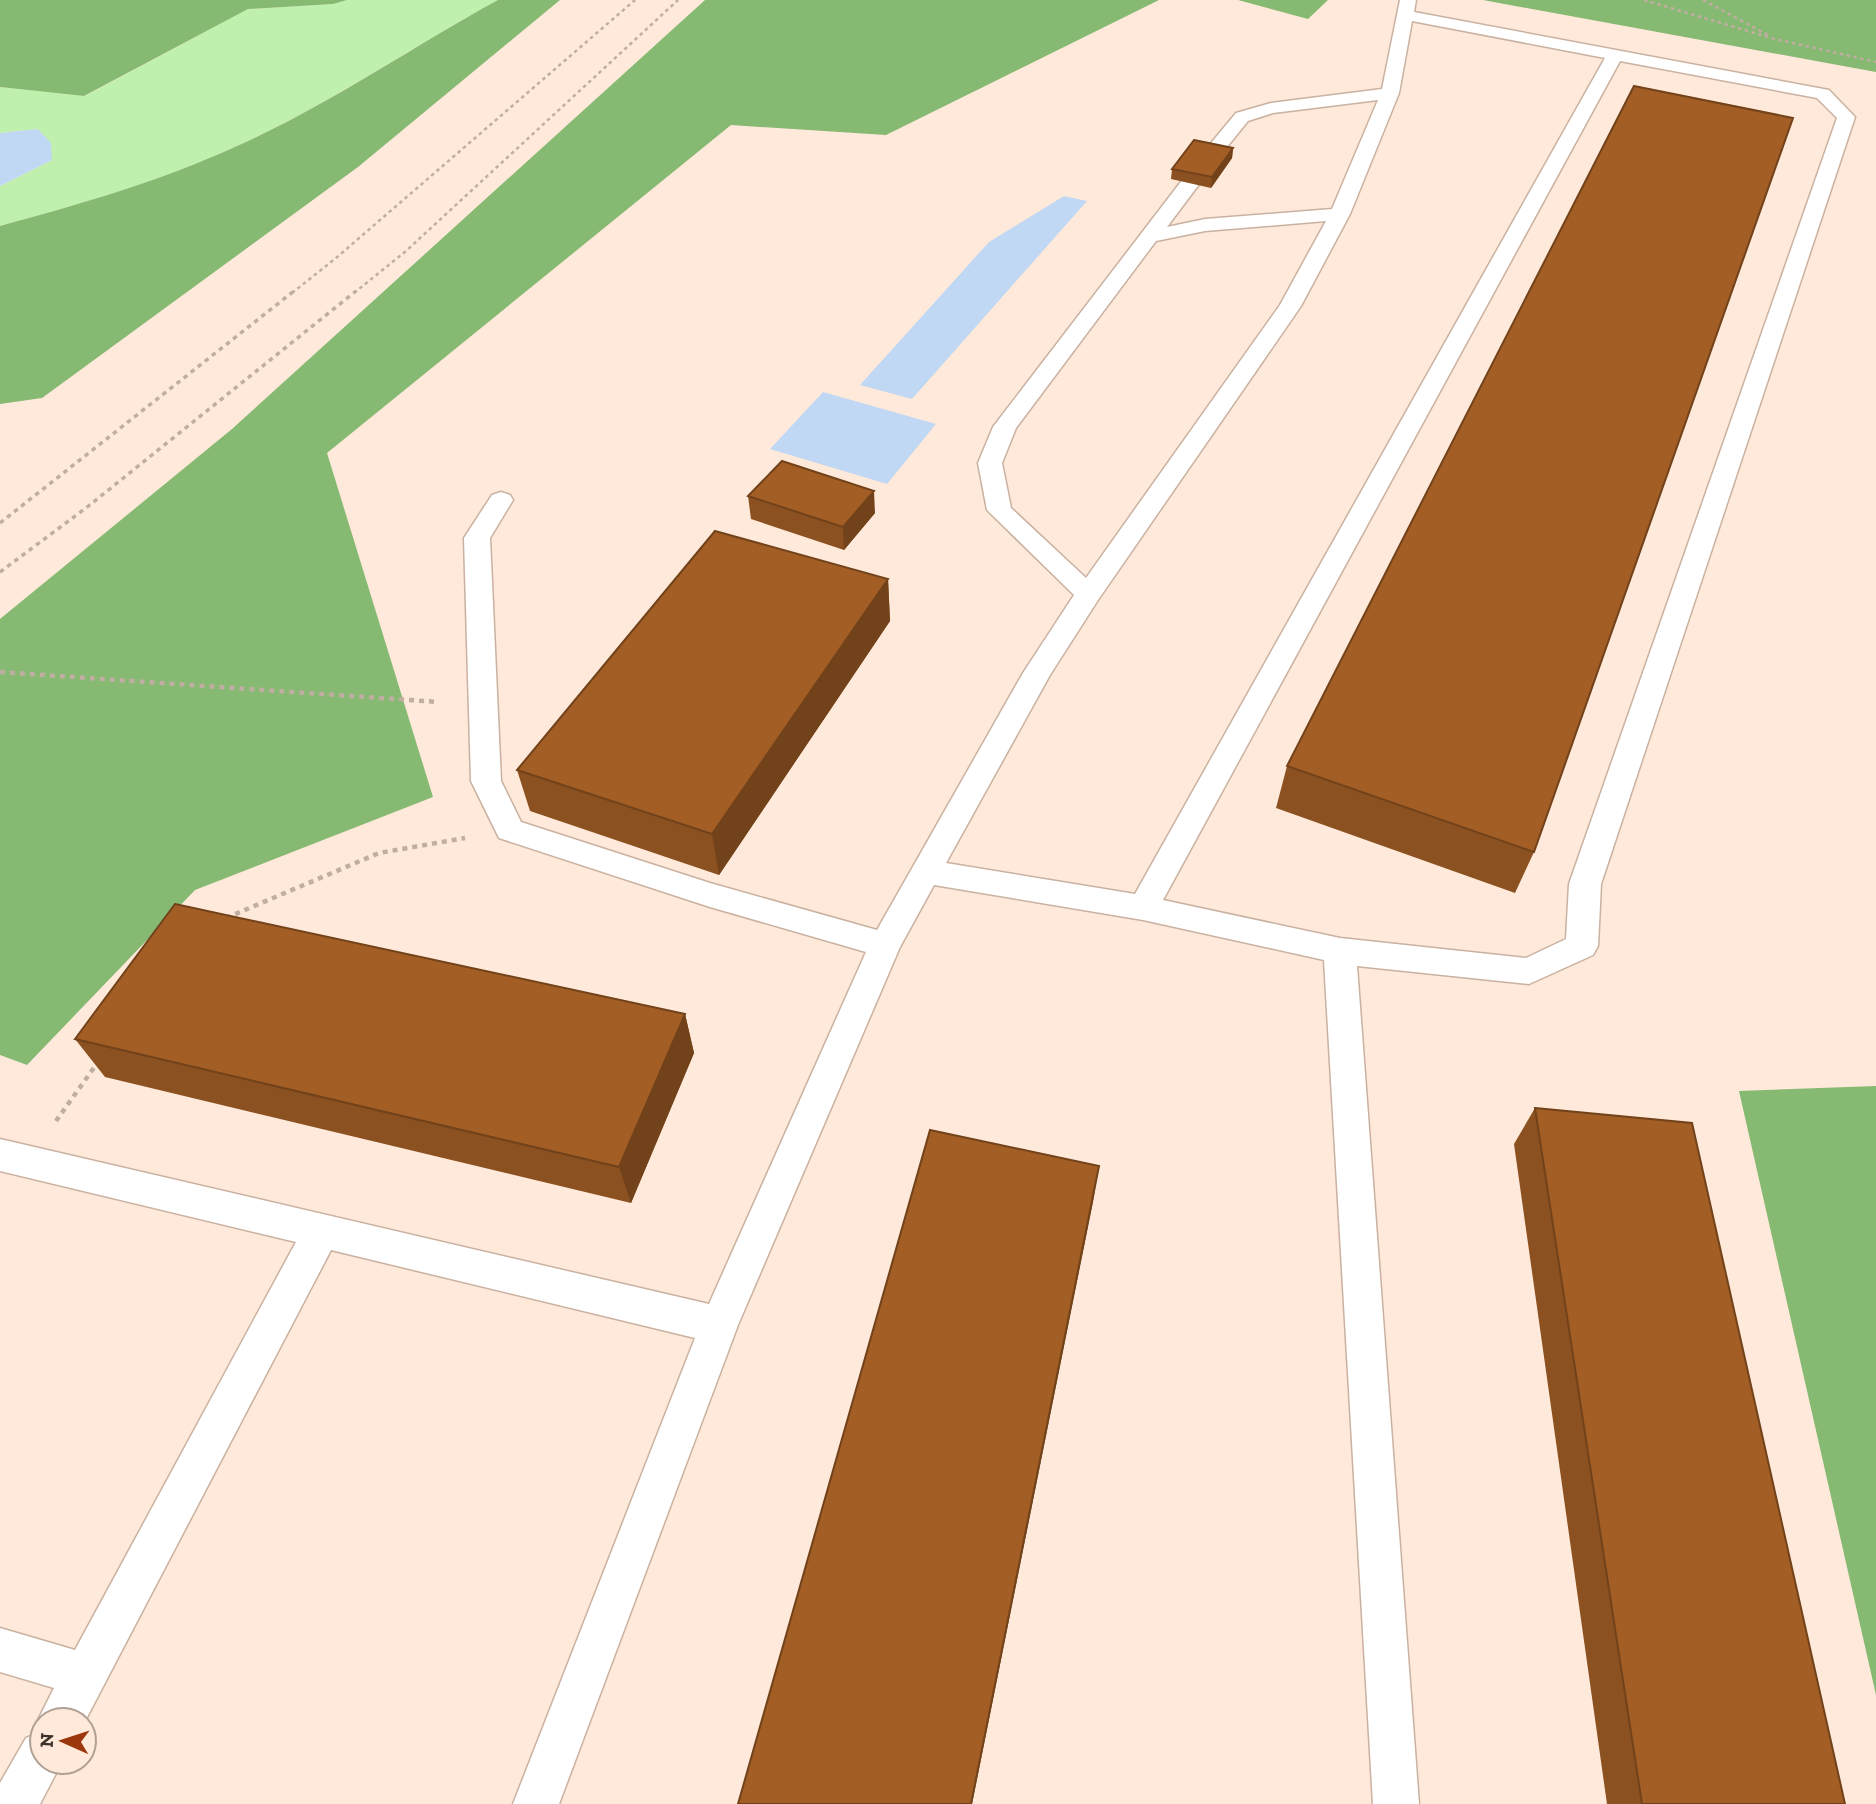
<svg xmlns="http://www.w3.org/2000/svg" width="1876" height="1804" viewBox="0 0 1876 1804" font-family="'Zilla Slab',serif">
	<rect width="100%" height="100%" fill="#fee9da"/>
	<path fill="#bff0ad" d="M347,0H498C412,47 326,106 237,146C161,181 80,204 0,226V186L52,160L38,129L0,133V87L85,96L248,9L333,4Z"/>
	<path fill="#86b971" d="M0,0H347L333,4L248,9L84,96L0,87Z
		M498,0H560L358,167L42,398L0,404V226C80,204 161,181 237,146C327,106 412,47 498,0Z
		M705,0H1159L886,135L731,125L327,453L433,797L195,890L27,1065L0,1055V619L232,429Z
		M1238,0H1328L1308,19Z
		M1483,0H1876V72Z
		M1876,1086V1695L1739,1091Z"/>
	<path fill="#c0d8f3" d="M38,129L51,143L52,160L0,186V133Z
		M1064,196L1087,201L912,399L860,385L989,242Z
		M823,392L936,424L887,484L770,449Z"/>
	<g fill="none" stroke-linecap="round" stroke-linejoin="round">
		<defs>
			<path id="service" d="M1400,0H1416L1414,12L1829,90L1855,117L1601,884L1598,946L1593,955L1529,984L1357,966L1419,1804H1373L1324,960L1143,920L934,885L900,947L738,1325L559,1804H513L695,1338L331,1250L84,1723V1720H42V1729L38,1720L54,1688L0,1672V1628L75,1650L296,1242L0,1171V1139L709,1304L866,952L710,907L499,838L471,781L464,538L492,495L501,492L510,495L513,500L490,538L501,781L521,822L710,883L877,930L1023,673L1074,595L987,510L978,463L993,427L1183,179L1190,177L1200,183L1167,227L1205,219L1332,209L1378,100L1273,113L1248,121L1218,158H1204L1202,154L1236,113L1271,103L1382,89ZM1412,21L1605,58L1135,894L946,863L1050,675L1098,600L1301,306L1350,214L1399,93ZM1620,61L1817,98L1837,118L1569,884L1566,939L1526,958L1340,938L1163,900ZM1326,221L1280,305L1086,578L1011,508L1002,463L1016,428L1156,241L1205,231Z
				M42,1731V1762H62L40,1804H0V1783L26,1738Z"/>
		</defs>
		<use href="#service" stroke="#cab1a0" stroke-width="3"/>
		<path stroke="#bfaea1" stroke-width="2.5" stroke-dasharray="3.5 3.5" stroke-linecap="butt" d="M1644,0L1775,39L1876,62
			M1703,0L1768,35
			M292,293L336,258L635,0
			M354,293L406,251L678,0"/>
		<path stroke="#bfaea1" stroke-width="3.5" stroke-dasharray="4.5 4.5" stroke-linecap="butt" d="M0,523L294,291
			M0,572L86,508L356,291
			M0,672H5"/>
		<path stroke="#bfaea1" stroke-width="4.5" stroke-dasharray="5 5" stroke-linecap="butt" d="M0,672L439,702
			M226,918L379,853L465,838
			M56,1121L98,1062"/>
		<use href="#service" fill="#fff" fill-rule="evenodd"/>
	</g>
	<path fill="#8c5120" d="M1233,148L1232,158L1211,188L1171,179L1172,169Z
		M748,496L875,513L844,550L751,519Z
		M888,579L890,621L719,875L530,811L517,770Z
		M1287,766L1534,852L1515,893L1276,808Z
		M685,1014L694,1053L631,1203L105,1077L75,1039Z
		M1535,1108L1845,1804H1607L1514,1144Z"/>
	<path fill="#72421a" d="M1233,148L1232,158L1211,188L1212,177Z
		M874,491L875,513L844,550L843,527Z
		M888,579L890,621L719,875L712,834Z
		M685,1014L694,1053L631,1203L619,1167Z
		M1099,1166L1093,1202L972,1804H971Z"/>
	<path fill="#a35e25" stroke="#72421a" stroke-width="2" d="M1634,86L1793,118L1534,852L1287,766Z
		M1194,140L1233,148L1212,177L1172,169Z
		M782,461L874,491L843,527L748,496Z
		M715,531L888,579L712,834L517,770Z
		M175,904L685,1014L619,1167L75,1039Z
		M1535,1108L1692,1123L1845,1804H1642Z
		M930,1130L1099,1166L971,1804H738Z"/>
	<g transform="translate(63 1741) rotate(273)"><circle r="33" fill="#fee9da" stroke="#b1a094" stroke-width="2"/>
	<path d="M0-5L12 26L0 18L-12 26Z" fill="#9c370d"/>
	<text y="-10" font-size="19" font-weight="bold" text-anchor="middle" fill="#3d332c">N</text>
	</g>
</svg>
